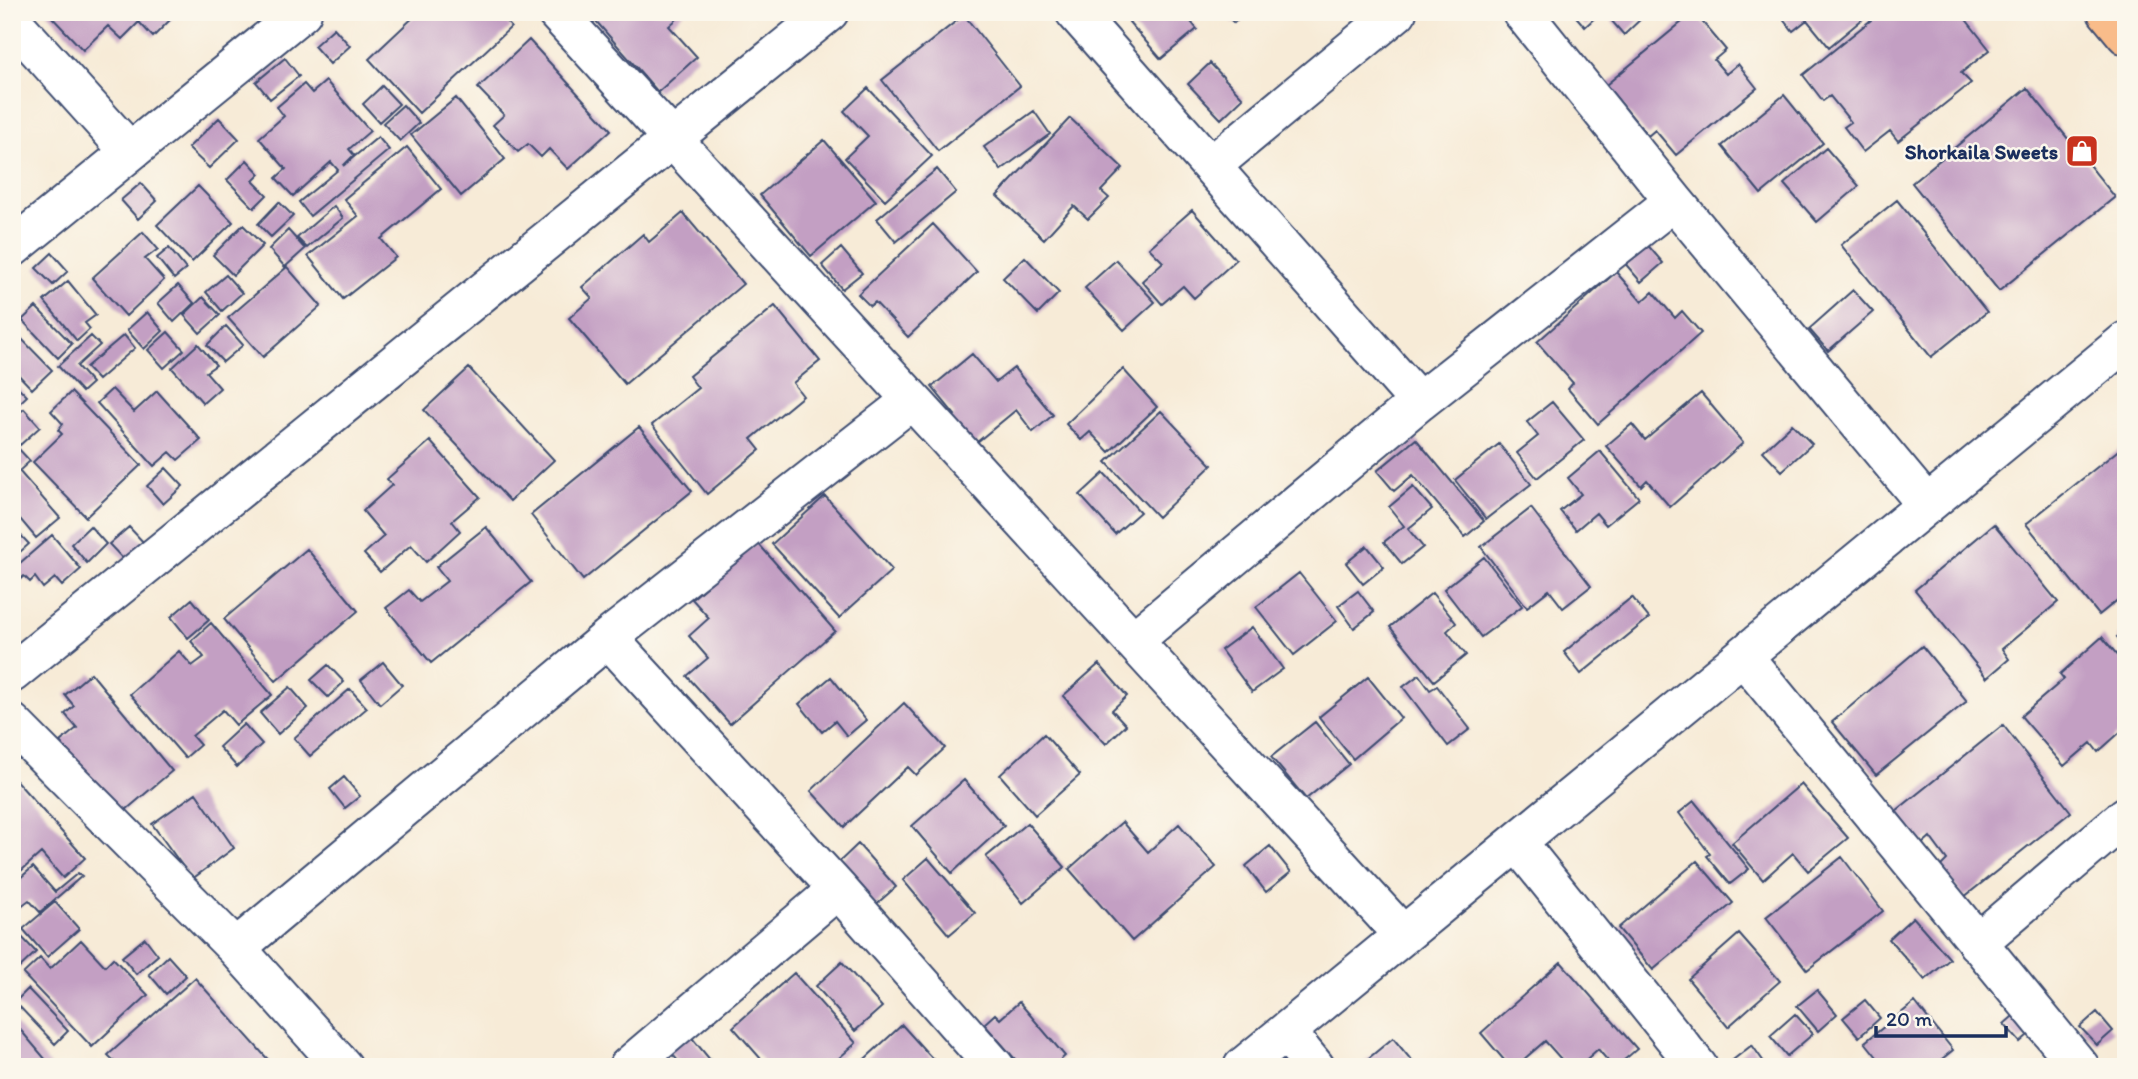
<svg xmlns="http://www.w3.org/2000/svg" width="2138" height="1079" viewBox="0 0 2138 1079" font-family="Itim,sans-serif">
	<rect width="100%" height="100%" fill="#fbf7ec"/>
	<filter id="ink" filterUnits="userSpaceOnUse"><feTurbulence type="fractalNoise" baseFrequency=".0143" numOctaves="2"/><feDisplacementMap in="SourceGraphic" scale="14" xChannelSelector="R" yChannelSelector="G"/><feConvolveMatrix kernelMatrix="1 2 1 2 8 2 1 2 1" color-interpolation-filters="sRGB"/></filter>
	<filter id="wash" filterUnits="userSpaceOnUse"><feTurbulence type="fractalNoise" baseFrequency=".00686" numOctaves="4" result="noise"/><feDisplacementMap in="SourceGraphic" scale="28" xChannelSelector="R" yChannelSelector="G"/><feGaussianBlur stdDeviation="1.57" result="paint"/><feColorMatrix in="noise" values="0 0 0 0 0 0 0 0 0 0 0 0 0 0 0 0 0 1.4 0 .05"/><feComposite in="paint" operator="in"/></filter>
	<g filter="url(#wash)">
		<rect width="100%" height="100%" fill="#f7ebd7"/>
		<g id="blocks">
			<path fill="#c39fc3" d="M47,12H178L153,37L139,22L122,39L108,26L83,50Z
				M419,12H498L511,27L419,113L369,59Z
				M588,12H685L669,26L697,57L658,92Z
				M1141,12H1183L1197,29L1161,59L1129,22Z
				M1223,12H1245L1234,23Z
				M1572,12H1601L1585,27Z
				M1604,12H1642L1645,15L1624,35Z
				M1694,12L1726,50L1714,60L1726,74L1738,64L1757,88L1676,155L1655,130L1648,136L1606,85Z
				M1778,12H1871L1829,47L1807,20L1793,31Z
				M1881,12H1960L1990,50L1961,73L1971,83L1898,141L1890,131L1863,152L1844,127L1851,122L1830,96L1823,101L1803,75Z
				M964,15L1020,86L938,151L882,80Z
				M334,28L350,46L330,64L314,46Z
				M529,40L611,130L568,169L549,149L541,157L528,144L518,152L493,125L504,115L478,88Z
				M285,58L299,76L270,99L256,82Z
				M1210,63L1243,98L1221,119L1188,84Z
				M326,81L370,131L349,149L354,155L343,166L378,137L389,150L310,216L299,202L338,170L331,162L293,196L276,178L286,169L259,138L284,116L277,107L304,84L312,93Z
				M382,86L399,104L379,122L363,104Z
				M868,88L932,156L885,200L845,158L868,136L844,111Z
				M2027,88L2115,197L1999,291L1912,183Z
				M1784,95L1823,143L1761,194L1722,146Z
				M456,98L505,159L461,196L411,135Z
				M403,105L419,123L400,141L383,123Z
				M1034,111L1050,134L1001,170L984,147Z
				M219,118L239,139L209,168L188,148Z
				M1070,118L1123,168L1101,191L1109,198L1088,219L1074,206L1044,239L997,196Z
				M824,140L876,201L811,256L760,195Z
				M407,147L441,189L381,239L396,257L343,299L308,256L358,216L344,199Z
				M1826,148L1859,186L1817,222L1784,184Z
				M247,160L260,174L253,181L267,195L254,208L227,180Z
				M937,169L956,192L896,242L877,219Z
				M141,183L157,201L138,219L121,200Z
				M198,186L233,222L192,262L157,225Z
				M1897,200L1987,312L1931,357L1841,245Z
				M279,202L293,216L271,237L258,224Z
				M334,206L343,218L307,248L297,238Z
				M1192,210L1236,260L1194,298L1183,286L1162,304L1142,281L1163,262L1149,248Z
				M683,213L743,284L625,384L569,318L592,298L582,287L643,234L649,242Z
				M933,224L977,272L908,337L875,302L870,306L858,294Z
				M243,225L263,245L233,275L213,255Z
				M288,230L305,249L285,267L269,249Z
				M143,232L158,249L145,259L164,280L126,316L92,278Z
				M1645,242L1663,263L1641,282L1623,261Z
				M169,248L186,269L174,279L157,258Z
				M841,248L862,273L842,289L822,265Z
				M52,253L68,271L53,285L36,268Z
				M1025,257L1059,293L1038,314L1003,278Z
				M1116,260L1155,302L1124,330L1085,288Z
				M287,267L321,306L263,357L228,318Z
				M1616,272L1642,302L1653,292L1675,318L1682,311L1701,333L1598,424L1568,389L1573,383L1537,342Z
				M226,275L242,293L222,311L206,292Z
				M68,281L96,315L85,323L90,329L77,341L44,301Z
				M178,285L194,303L174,322L158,303Z
				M1853,290L1873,312L1828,351L1809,329Z
				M203,297L220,315L200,333L184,315Z
				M775,306L820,361L793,383L803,396L751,439L760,450L707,494L652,425L698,388L689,376Z
				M36,307L72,344L58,358L22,320Z
				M147,312L163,331L144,349L127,330Z
				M226,326L243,345L223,362L207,345Z
				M12,329L52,370L32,389L12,368Z
				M168,332L184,350L164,368L148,350Z
				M124,335L135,348L98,380L86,367Z
				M91,336L100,345L77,366L92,383L82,392L58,366Z
				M198,344L216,365L206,372L220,388L203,403L172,368Z
				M972,354L996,382L1014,368L1053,415L1033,432L1016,410L971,447L949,420L955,415L932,387Z
				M469,368L554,460L510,501L424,410Z
				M1123,369L1157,407L1109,452L1090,432L1081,440L1066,424Z
				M12,381L27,396L12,410Z
				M112,389L134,412L157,391L201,440L178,460L170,452L154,466L97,403Z
				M71,392L141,465L86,517L33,462L62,434L58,430L63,424L51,411Z
				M1701,393L1743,443L1670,507L1647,480L1641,486L1606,446L1632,424L1645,440Z
				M1552,402L1584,440L1537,478L1517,453L1538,436L1527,422Z
				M24,409L40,427L20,445L12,436V419Z
				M1161,411L1212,465L1158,517L1106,462Z
				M1792,424L1812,444L1782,471L1763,451Z
				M639,427L692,491L583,580L531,515Z
				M1416,439L1484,521L1465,537L1413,475L1394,491L1377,471Z
				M430,441L480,497L452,521L460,531L426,562L411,545L380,572L364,554L384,536L363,511L392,485L387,479Z
				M1499,444L1531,484L1486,519L1455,480Z
				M2126,444V593L2099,615L2026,524Z
				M16,446L30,461L19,471L60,518L36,538L16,514L12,517V490L15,487L12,484V450Z
				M1600,451L1639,498L1606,525L1596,513L1576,530L1560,511L1581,494L1568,478Z
				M166,468L183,486L163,504L147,486Z
				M1104,473L1140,512L1115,534L1080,495Z
				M1413,487L1432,509L1408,529L1423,547L1402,564L1384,542L1404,526L1389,507Z
				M825,496L892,570L839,618L772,544Z
				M1531,508L1591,586L1563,608L1549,590L1527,607L1481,547Z
				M1994,524L2058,602L2002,649L2009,659L1987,678L1915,590Z
				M12,526L29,544L12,559Z
				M90,526L106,544L87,563L71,544Z
				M129,527L145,544L126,562L109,544Z
				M486,527L531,582L431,663L386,608L409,590L420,602L447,581L436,567Z
				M52,535L81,569L62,586L55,578L43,588L35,577L30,582L24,576L17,582L12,576V570Z
				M757,542L835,631L730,724L687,676L708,658L689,636L709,618L692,599Z
				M1367,546L1384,567L1363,584L1346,563Z
				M307,549L358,611L276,681L224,619Z
				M1484,557L1522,606L1481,637L1444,589Z
				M1299,573L1337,621L1294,655L1256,607Z
				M1358,591L1374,612L1354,628L1338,606Z
				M1432,593L1456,623L1447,631L1466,655L1434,681L1390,627Z
				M1632,597L1649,618L1581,674L1564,652Z
				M192,599L209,620L188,638L171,617Z
				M211,623L272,695L236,725L223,710L192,736L200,745L185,758L130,694L179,651L192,666L204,657L191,641Z
				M1252,627L1283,669L1252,692L1221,650Z
				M2126,630V647L2117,637Z
				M2102,637L2126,665V712L2121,717L2126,723V727L2098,752L2091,743L2064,766L2021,716L2064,679L2060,674Z
				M1922,646L1967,701L1876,775L1832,722Z
				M383,662L402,685L380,704L361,680Z
				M1099,664L1127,696L1112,710L1126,725L1106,744L1063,696Z
				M328,665L344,682L328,697L311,680Z
				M91,673L172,771L120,815L60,742L77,728L65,714L74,706L65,695Z
				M1419,675L1430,690L1437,686L1470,729L1448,746L1403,687Z
				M831,677L866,720L847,736L835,721L822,732L799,704Z
				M1368,677L1401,718L1353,759L1319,717Z
				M290,687L308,708L278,734L260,713Z
				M350,689L367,708L310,756L294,738Z
				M904,703L945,748L916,775L908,767L844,827L811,791Z
				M1315,722L1349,764L1306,799L1271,757Z
				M244,724L262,744L237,767L219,747Z
				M2003,725L2071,812L1964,897L1940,867L1947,860L1930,837L1922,844L1896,811Z
				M1044,734L1080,775L1035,815L1000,775Z
				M12,776L85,858L63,878L41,853L12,879Z
				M344,777L360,796L345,808L330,789Z
				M964,780L1004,826L952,873L912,826Z
				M1801,784L1848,838L1808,871L1793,853L1763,880L1732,843Z
				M196,793L234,848L192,879L152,824Z
				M1694,801L1749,869L1730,884L1707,856L1710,854L1679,813Z
				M1122,822L1148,852L1179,824L1216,867L1132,941L1069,869Z
				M1027,823L1065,867L1023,903L986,857Z
				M858,844L896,887L874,906L837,864Z
				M1270,846L1291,872L1266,892L1246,866Z
				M1842,857L1883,911L1807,970L1766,917Z
				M928,858L975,913L949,935L903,880Z
				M1697,861L1733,903L1653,970L1618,928Z
				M33,867L55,892L78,873L82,876L40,912L29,900L12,913V885Z
				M55,902L79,929L47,957L23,929Z
				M1913,917L1950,959L1925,980L1889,939Z
				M17,932L36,952L14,973L12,937Z
				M1739,934L1780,981L1728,1027L1688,979Z
				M145,938L158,955L136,974L122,957Z
				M81,940L105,966L113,958L148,995L92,1047L23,974L40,958L50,969Z
				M168,956L186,976L166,994L149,974Z
				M842,962L882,1007L855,1031L816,986Z
				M1561,962L1637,1049L1616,1067H1613L1598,1049L1578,1067H1568L1545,1041L1515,1067H1510L1481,1033Z
				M794,973L856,1043L829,1067H768L733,1027Z
				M195,978L273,1065L114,1067L117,1064L108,1055Z
				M28,989L68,1031L55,1044L15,1002Z
				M1817,990L1837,1014L1818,1031L1797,1006Z
				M1865,1000L1880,1018L1859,1037L1843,1018Z
				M1019,1002L1065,1056L1053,1067H1022L984,1024L995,1014L1000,1019Z
				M1915,1002L1953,1050L1932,1067H1885L1865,1042Z
				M2020,1010L2036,1028L2020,1042L2004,1024Z
				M2097,1012L2113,1031L2097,1045L2080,1027Z
				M1795,1014L1813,1034L1787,1056L1770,1036Z
				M12,1020L52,1067H12Z
				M902,1025L940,1067H856Z
				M688,1033L716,1067H683L668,1049Z
				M1393,1038L1417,1067H1358Z
				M1752,1045L1766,1065L1764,1067H1724Z"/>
		</g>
	</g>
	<g filter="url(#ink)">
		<use href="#blocks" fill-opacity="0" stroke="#3c4b70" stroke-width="2"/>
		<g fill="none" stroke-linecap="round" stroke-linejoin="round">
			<defs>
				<path id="minor" d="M556,12L1403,935
					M1075,12L1419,402
					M1522,12L1674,201L1927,505
					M12,21L130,152
					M1211,166L1397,12
					M12,248L302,12
					M608,638L838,889L995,1067
					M1133,641L1419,402L1674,201
					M1743,656L2080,1067
					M12,673L829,12
					M12,723L236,948L343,1067
					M1517,842L1698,1067
					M1977,943L2126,816
					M236,948L608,638L912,400
					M1286,1032L1315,1067
					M628,1067L838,889
					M1243,1067L2126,341"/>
				<path id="major" d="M2107,12L2126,35"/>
			</defs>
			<use href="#minor" stroke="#3c4b70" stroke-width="42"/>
			<use href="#major" stroke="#3c4b70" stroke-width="42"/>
			<use href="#minor" stroke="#fff" stroke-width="38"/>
			<use href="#major" stroke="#f9bc8a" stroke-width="38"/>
		</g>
	</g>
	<defs>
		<symbol id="shop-square" viewBox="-11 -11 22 22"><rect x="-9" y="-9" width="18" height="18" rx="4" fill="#c8321e" stroke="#fbf7ec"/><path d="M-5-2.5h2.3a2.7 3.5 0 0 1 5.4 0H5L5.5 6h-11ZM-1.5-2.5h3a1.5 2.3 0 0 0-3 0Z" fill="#fff"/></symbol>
	</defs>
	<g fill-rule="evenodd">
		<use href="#shop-square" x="2063" y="132" width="38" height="38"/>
	</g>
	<g text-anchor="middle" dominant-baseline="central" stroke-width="5" stroke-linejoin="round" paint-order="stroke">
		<g font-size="21" font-weight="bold" fill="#1b2f5e" stroke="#fbf7ec" text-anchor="end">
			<text x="2058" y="151">Shorkaila Sweets</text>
		</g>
	</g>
	<rect width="2138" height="1079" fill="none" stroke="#fbf7ec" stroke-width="42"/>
	<path d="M1876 1026v10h130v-10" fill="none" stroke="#1b2f5e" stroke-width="3.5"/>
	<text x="1886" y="1026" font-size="21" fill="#1b2f5e" stroke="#fbf7ec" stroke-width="5" paint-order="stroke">20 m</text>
</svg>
